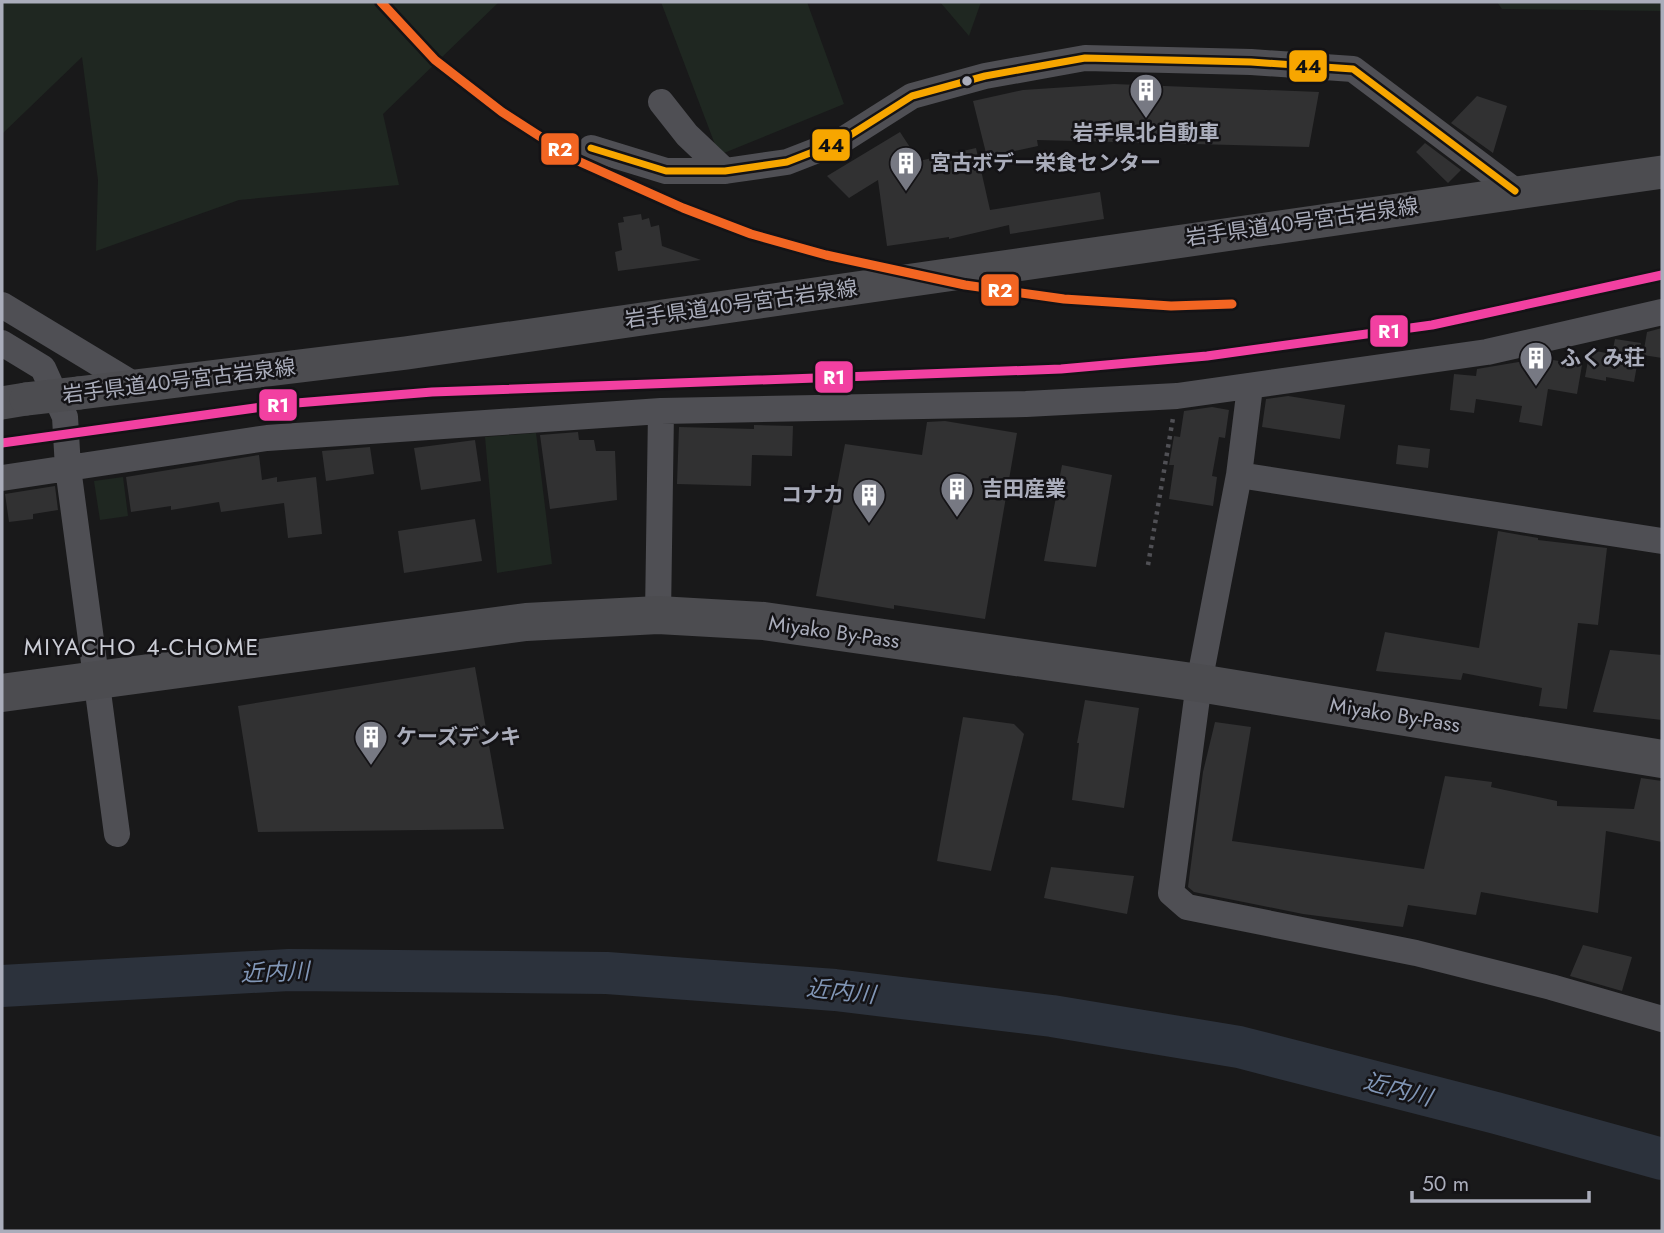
<svg xmlns="http://www.w3.org/2000/svg" width="1664" height="1233" viewBox="0 0 1664 1233" font-family="Jost,'Noto Sans JP',sans-serif">
	<rect width="100%" height="100%" fill="#19191a"/>
	<path fill="#1f2721" d="M2,2H499L383,114L399,185L239,200L96,251L98,180L82,57L2,134Z
		M661,2H807L844,104L719,155Z
		M940,2H981L969,36Z
		M1497,2H1662V11L1502,9Z
		M536,433L552,564L497,573L485,437Z
		M123,477L128,516L100,520L94,481Z"/>
	<g fill="none" stroke-linecap="round" stroke-linejoin="round">
		<path stroke="#2c323c" stroke-width="42" d="M2,986L289,970L607,973L835,990L1052,1016L1239,1047L1496,1113L1662,1159"/>
	</g>
	<path fill="#313132" d="M1114,84L1319,92L1309,147L1037,140L1038,146L987,157L973,101L1023,90Z
		M1477,96L1507,106L1493,153L1451,123Z
		M900,132L919,161L976,148L990,210L1100,192L1104,219L1010,234L1009,225L949,239V237L887,246L878,180L849,198L827,176Z
		M1425,143L1461,170L1448,183L1416,152Z
		M641,214L642,220L649,218L651,227L659,225L662,246L701,260L618,271L615,252L622,250L618,223L624,222L623,217Z
		M1662,328V358L1643,355L1647,332Z
		M1615,339L1641,343L1634,382L1606,377V381L1585,377L1590,350L1612,354Z
		M1553,353V360L1582,365L1577,394L1548,389L1542,426L1519,422L1522,406L1476,399L1474,413L1450,410L1454,374L1476,376L1477,369L1530,360Z
		M1288,396L1345,405L1340,439L1262,427L1266,399Z
		M1212,407L1229,410L1225,438L1219,437L1212,476L1217,477L1213,506L1169,499L1174,465H1169L1174,436L1180,437L1184,411Z
		M945,421L1017,433L985,619L894,605V609L816,596L845,444L922,455L927,422Z
		M754,425L793,426L792,456L752,455L751,486L677,484L679,427L754,429Z
		M578,432L579,440H594L596,451H615L617,500L550,509L540,435Z
		M475,440L481,481L421,490L414,448Z
		M1398,445L1430,449L1428,468L1396,464Z
		M370,447L374,474L326,481L322,451Z
		M259,455L262,480L277,477V482L316,477L322,534L288,538L284,503L221,512L219,502L171,510V506L131,512L126,477Z
		M1062,465L1112,475L1096,567L1044,561Z
		M55,486L58,510L33,514V519L9,522L5,494Z
		M475,519L482,561L404,573L398,531Z
		M1498,531L1538,538V540L1607,548L1598,625L1578,623L1567,709L1539,706L1542,688L1463,673L1461,680L1376,671L1385,632L1479,648Z
		M1610,650L1662,655V720L1593,712Z
		M475,667L504,829L258,832L238,706Z
		M1085,700L1139,708L1124,808L1072,800L1079,743H1077Z
		M963,717L1014,724L1024,734L991,871L937,861Z
		M1215,722L1251,727L1232,841L1424,869L1445,776L1492,782L1491,787L1557,801V806L1634,809L1641,778L1662,781V842L1606,831L1598,913L1481,892L1476,915L1408,905L1403,927L1303,914L1194,892L1188,887L1203,772Z
		M1051,867L1134,876L1127,914L1044,898Z
		M1583,945L1632,957L1622,991L1570,976Z"/>
	<g fill="none" stroke-linecap="round" stroke-linejoin="round">
		<path stroke="#505055" stroke-width="4.5" stroke-dasharray="3.5 5" stroke-linecap="butt" d="M1148,565L1173,418"/>
		<path stroke="#4f4f54" stroke-width="26" d="M661,102L687,135L725,171
			M591,148L666,171H725L787,162L841,141L912,96L985,76L1085,58L1251,62L1353,69L1515,191
			M2,305L136,386
			M2,343L43,368L65,417L68,468L117,834
			M1250,387L1239,475L1199,683L1171,893L1187,907L1416,953L1551,987L1662,1019
			M1239,475L1662,541
			M2,478L267,438L661,411L1026,404L1177,396L1487,352L1662,312
			M658,615L661,411"/>
		<path stroke="#4c4c50" stroke-width="33" d="M79,393L406,353L1662,172
			M2,403L26,399"/>
		<path stroke="#4c4c50" stroke-width="38" d="M2,693L526,622L658,615L764,621L1199,683L1662,759"/>
		<defs>
			<path id="rail" d="M2,443L284,404L432,392L1061,369L1207,356L1432,325L1662,275"/>
		</defs>
		<use href="#rail" stroke="#4e4f52" stroke-width="8"/>
		<use href="#rail" stroke="#141316" stroke-width="5" stroke-dasharray="16" stroke-linecap="butt"/>
		<path stroke="#4c4c50" stroke-width="33" d="M26,399L79,393"/>
		<defs>
			<path id="bus-1" d="M591,148L666,171H725L787,162L841,141L912,96L985,76L1085,58L1251,62L1353,69L1515,191"/>
		</defs>
		<use href="#bus-1" stroke="#141316" stroke-width="12"/>
		<use href="#bus-1" stroke="#f7a600" stroke-width="7"/>
		<defs>
			<path id="rail-1" d="M2,443L284,404L432,392L1061,369L1207,356L1432,325L1662,275"/>
			<path id="rail-2" d="M381,2L435,60L502,112L578,161L683,208L751,234L826,255L965,285L1064,299L1171,306L1232,304"/>
		</defs>
		<use href="#rail-1" stroke="#141316" stroke-width="14"/>
		<use href="#rail-2" stroke="#141316" stroke-width="14"/>
		<use href="#rail-1" stroke="#f240a1" stroke-width="9"/>
		<use href="#rail-2" stroke="#f26522" stroke-width="9"/>
	</g>
	<defs>
		<symbol id="building-pin" viewBox="-11 -11 22 30"><path d="M0 17L-7.5 6A9.5 9.5 0 1 1 7.5 6Z" fill="#777983" stroke="#141316"/><path d="M-4-6H4V6H1V3H-1V6H-4ZM-2.5-4.3h1.7v1.8h-1.7ZM.8-4.3h1.7v1.8H.8ZM-2.5-1h1.7V.8h-1.7ZM.8-1h1.7V.8H.8Z" fill="#fff"/></symbol>
	</defs>
	<g fill-rule="evenodd">
		<use href="#building-pin" x="1127" y="71" width="38" height="52"/>
		<use href="#building-pin" x="887" y="144" width="38" height="52"/>
		<use href="#building-pin" x="1517" y="339" width="38" height="52"/>
		<use href="#building-pin" x="938" y="470" width="38" height="52"/>
		<use href="#building-pin" x="850" y="476" width="38" height="52"/>
		<use href="#building-pin" x="352" y="718" width="38" height="52"/>
	</g>
	<circle fill="#aaadbb" stroke="#141316" stroke-width="2.5" cx="967" cy="81" r="6"/>
	<g text-anchor="middle" dominant-baseline="central" stroke-width="5" stroke-linejoin="round" paint-order="stroke">
		<g font-size="21" font-weight="bold" fill="#aaadbb" stroke="#141316" text-anchor="start">
			<text x="1146" y="133" text-anchor="middle">岩手県北自動車</text>
			<text x="930" y="163">宮古ボデー栄食センター</text>
			<text x="1560" y="358">ふくみ荘</text>
			<text x="982" y="489">吉田産業</text>
			<text x="844" y="495" text-anchor="end">コナカ</text>
			<text x="396" y="737">ケーズデンキ</text>
		</g>
		<g font-size="21" fill="#aaadbb" stroke="#141316">
			<text transform="translate(1302 222) rotate(-8)">岩手県道40号宮古岩泉線</text>
			<text transform="translate(741 304) rotate(-8)">岩手県道40号宮古岩泉線</text>
			<text transform="translate(179 381) rotate(-7)">岩手県道40号宮古岩泉線</text>
			<text transform="translate(834 632) rotate(8)">Miyako By-Pass</text>
			<text transform="translate(1395 715) rotate(9)">Miyako By-Pass</text>
		</g>
		<g font-size="23" letter-spacing="2" fill="#cbcdd6" stroke="#141316">
			<text x="142" y="647">MIYACHO 4-CHOME</text>
		</g>
		<g font-size="23" font-style="italic" fill="#8196b6" stroke="#141316">
			<text transform="translate(275 972) rotate(-2)">近内川</text>
			<text transform="translate(841 991) rotate(6)">近内川</text>
			<text transform="translate(1398 1089) rotate(15)">近内川</text>
		</g>
	</g>
	<g stroke="#141316" stroke-width="2.5">
		<rect x="1288" y="49" width="40" height="34" rx="7" fill="#f7a600"/>
		<rect x="811" y="128" width="40" height="34" rx="7" fill="#f7a600"/>
		<rect x="540" y="132" width="40" height="34" rx="7" fill="#f26522"/>
		<rect x="980" y="273" width="40" height="34" rx="7" fill="#f26522"/>
		<rect x="1369" y="314" width="40" height="34" rx="7" fill="#f240a1"/>
		<rect x="814" y="360" width="40" height="34" rx="7" fill="#f240a1"/>
		<rect x="258" y="388" width="40" height="34" rx="7" fill="#f240a1"/>
	</g>
	<g font-size="19" text-anchor="middle" font-weight="bold" fill="#fff">
		<text x="560" y="156">R2</text>
		<text x="1000" y="297">R2</text>
		<text x="1389" y="338">R1</text>
		<text x="834" y="384">R1</text>
		<text x="278" y="412">R1</text>
	</g>
	<g font-size="19" text-anchor="middle" font-weight="bold" fill="#111">
		<text x="1308" y="73">44</text>
		<text x="831" y="152">44</text>
	</g>
	<rect width="1664" height="1233" fill="none" stroke="#aaadbb" stroke-width="7"/>
	<path d="M1412 1191v10h177v-10" fill="none" stroke="#aaadbb" stroke-width="3.5"/>
	<text x="1422" y="1191" font-size="21" fill="#aaadbb" stroke="#141316" stroke-width="5" paint-order="stroke">50 m</text>
</svg>
